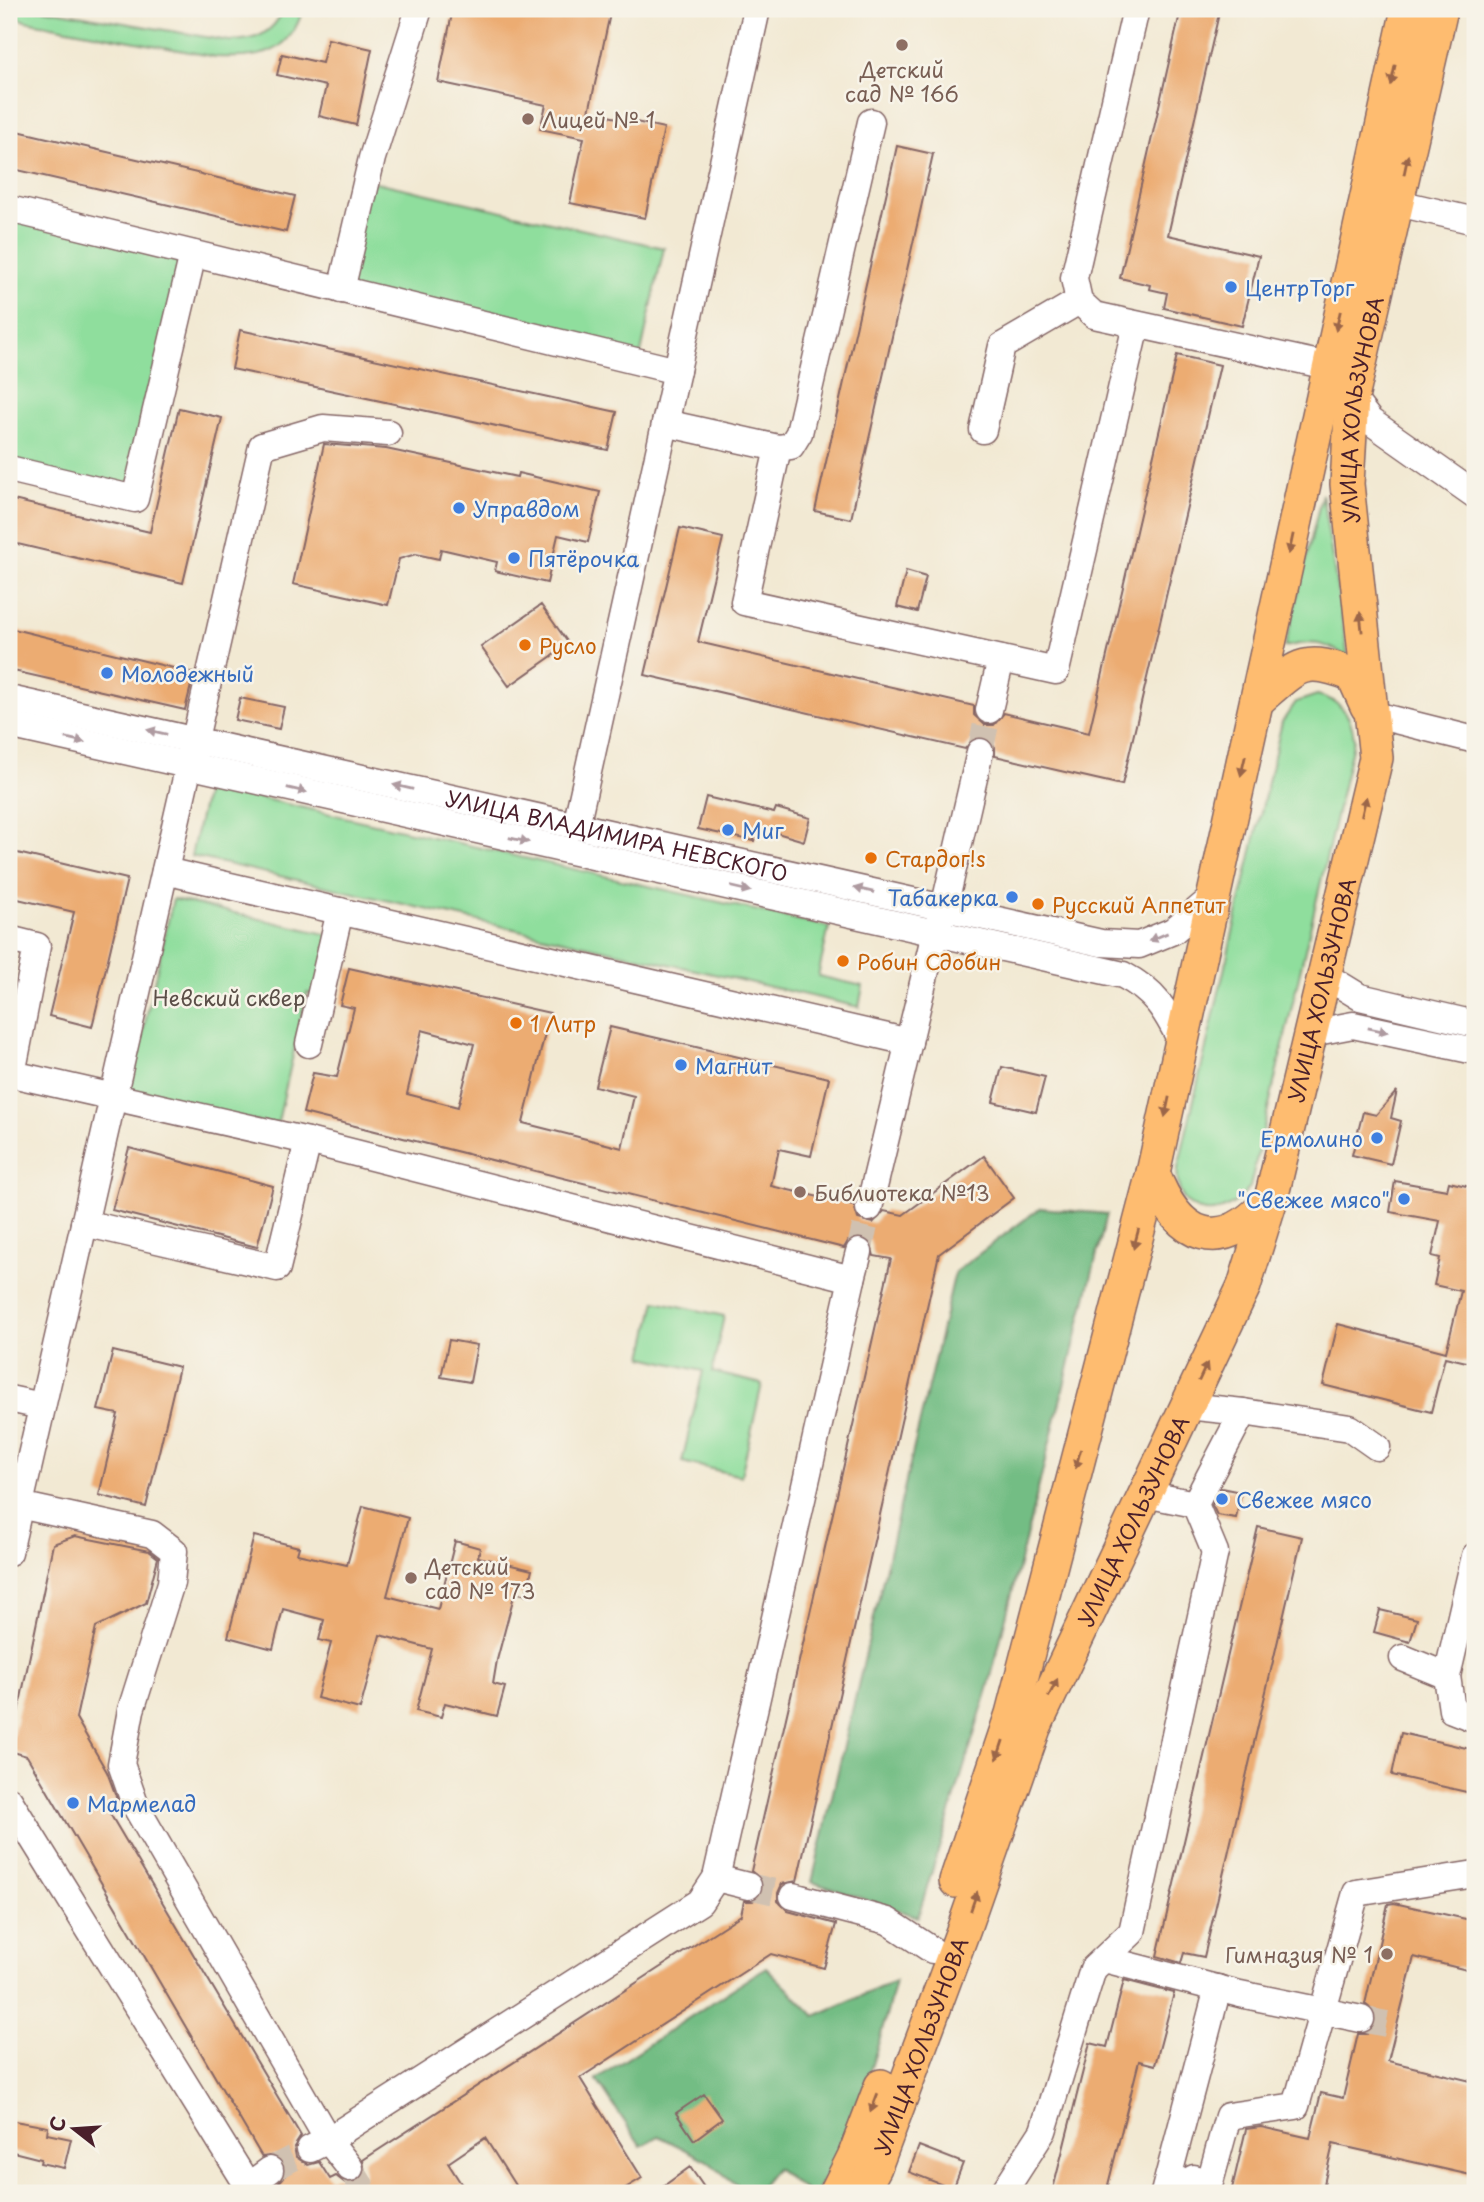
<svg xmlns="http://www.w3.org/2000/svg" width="1484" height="2202" viewBox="0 0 1484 2202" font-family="'Playpen Sans',sans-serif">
	<rect width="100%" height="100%" fill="#f7f3e8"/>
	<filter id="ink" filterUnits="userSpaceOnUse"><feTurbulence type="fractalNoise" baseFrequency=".0143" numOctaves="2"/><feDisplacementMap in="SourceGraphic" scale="14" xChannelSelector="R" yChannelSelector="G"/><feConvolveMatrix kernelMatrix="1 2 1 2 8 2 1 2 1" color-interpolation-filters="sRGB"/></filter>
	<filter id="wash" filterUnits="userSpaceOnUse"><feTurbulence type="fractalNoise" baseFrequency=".00686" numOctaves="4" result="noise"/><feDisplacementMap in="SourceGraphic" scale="28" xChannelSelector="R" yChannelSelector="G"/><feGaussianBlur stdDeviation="1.57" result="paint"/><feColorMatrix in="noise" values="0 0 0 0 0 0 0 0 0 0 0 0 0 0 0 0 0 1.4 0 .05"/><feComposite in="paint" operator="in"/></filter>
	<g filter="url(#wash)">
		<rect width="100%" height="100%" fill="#f2e9d3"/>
		<path fill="#8fde9d" stroke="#6c7e64" stroke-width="2" d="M9,9H43L229,41C256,41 272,34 284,9H303C289,57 259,58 216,57L25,21L9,13Z
			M367,180L664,248L639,362L341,290Z
			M9,209L193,254L135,499L9,469Z
			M1322,494L1348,657C1325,642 1310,640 1285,647Z
			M1317,695C1341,700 1352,715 1354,739L1250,1187C1225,1224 1172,1219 1178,1168L1282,722L1296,702Z
			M207,786L829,927L818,976L863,986L859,1007L191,856Z
			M173,899L343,938L346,951L335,999L307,993L277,1126L129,1093Z
			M656,1301L724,1316L712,1372L762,1384L741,1476L682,1462L703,1371L643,1357Z"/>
		<path fill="#73bd84" stroke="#5e6e58" stroke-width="2" d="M1040,1208L1107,1214L988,1689L918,1917L812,1882L955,1272Z
			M766,1967L815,2016L895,1981C878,2053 854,2129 816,2193H808L776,2168L755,2193H747L706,2160L659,2136L641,2146L596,2079Z"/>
		<g id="blocks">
			<path fill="#ecac72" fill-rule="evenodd" d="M453,9H525L562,16L564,9H611L589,112L664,128L645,218L570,203L584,138L540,129L546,105L438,82Z
				M1181,9H1220L1168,235L1259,256L1242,326L1164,308L1167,293L1149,289L1150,285L1120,278Z
				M328,39L372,49L356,125L319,116L326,86L277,75L282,54L322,63Z
				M9,129L295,196L286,232L9,168Z
				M897,146L933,154L851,519L815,511Z
				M240,330L617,412L608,450L232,369Z
				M1177,355L1220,365L1122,785L995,756V747L984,737H975L965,749L645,675L680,528L723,538L698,642L974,706V715L985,725H994L1004,713L1089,733Z
				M179,408L222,418L183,583L9,542V499L150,532Z
				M324,444L386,449L517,477L518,473L600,492L588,542L558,535L547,583L495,571L497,562L441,549L439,559L416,554L399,559L388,605L293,584Z
				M906,571L926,577L917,612L897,607Z
				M541,605L569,644L509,686L481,647Z
				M9,628L194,673L185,710L9,670Z
				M240,698L284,707L279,729L235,720Z
				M706,797L774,813L776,808L810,818L804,841L757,827L754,841L698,829Z
				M9,851L127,879L92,1027L49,1016L74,912L9,897Z
				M349,968L550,1013L523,1123L622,1148L634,1096L595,1086L610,1027L829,1078L811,1156L779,1149L771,1186L854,1205L858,1219L873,1223L884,1211L903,1215L984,1156L1014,1198L939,1254L797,1881L782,1884L778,1893V1901L788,1911L836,1924L824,1968L771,1954L580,2078L642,2178L617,2193H520L485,2138L448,2163L467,2193H281L277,2185L285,2176L283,2161L276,2155L262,2157L27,1756L10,1751L53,1544L75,1536L149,1551L158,1558L146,1603L96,1627L76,1718L107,1772L117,1799L106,1807L301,2136L294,2147L296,2157L308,2165L319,2162L330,2179L336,2176L345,2183L360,2180L365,2173L363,2160L741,1915L744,1901H753L763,1890V1881L751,1871L891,1259L874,1256L870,1241L862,1237L848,1241L844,1248L303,1113L313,1073L337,1077L354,1008L340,1005ZM422,1030L474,1044L458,1107L407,1094Z
				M1002,1067L1045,1077L1036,1112L993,1102Z
				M1397,1091L1391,1118L1401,1121L1391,1164L1352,1155L1363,1112L1376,1115Z
				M129,1148L273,1186L257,1247L112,1210Z
				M1395,1181L1447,1190L1449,1182L1475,1188V1364L1445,1357L1431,1412L1323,1385L1338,1324L1446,1352L1461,1291L1434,1285L1440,1258L1432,1256L1440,1221L1390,1212Z
				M449,1340L477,1345L470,1382L441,1377Z
				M113,1351L179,1367L146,1507L99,1495L118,1414L98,1410Z
				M1221,1488L1241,1492L1236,1518L1217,1515L1212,1505Z
				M363,1506L408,1518L387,1596L438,1609L455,1541L480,1548L478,1557L532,1570L526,1595L515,1592L497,1660L493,1684L505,1687L497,1716L445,1703L441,1717L416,1711L432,1649L380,1635L360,1709L317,1698L331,1643L319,1640L324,1620L283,1609L273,1649L228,1637L254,1536L299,1547L297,1554L347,1565Z
				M1258,1527L1302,1537L1204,1957L1184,1953L1181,1963L1157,1956Z
				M1380,1610L1417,1619L1410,1642L1374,1632Z
				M1401,1733L1475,1750V1794L1392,1775Z
				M1394,1903L1475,1921V1972L1414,1957L1388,2061L1475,2082V2176L1333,2144L1322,2193H1231L1246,2129L1261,2127L1310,2138L1321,2093L1343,2098L1358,2034H1367L1376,2023V2013L1365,2004L1388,1904Z
				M1124,1980L1174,1993L1155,2065L1139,2061L1106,2193H1052L1090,2043L1107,2047Z
				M704,2094L722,2119L694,2140L676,2113Z
				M9,2120L48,2127L47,2134L71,2139L64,2168L40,2163L41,2159L9,2151Z
				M919,2146L963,2163L953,2189L909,2172Z
				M690,2167L708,2193H654Z"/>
		</g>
	</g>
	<g filter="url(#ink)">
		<use href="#blocks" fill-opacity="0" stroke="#856666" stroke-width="2"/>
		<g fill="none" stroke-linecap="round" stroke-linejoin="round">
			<path stroke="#d0c1b1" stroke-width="26" stroke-dasharray="26 13" stroke-linecap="butt" d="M980,752L989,710
				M859,1252L869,1208
				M748,1886L793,1896
				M1361,2019L1397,2026
				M350,2168L366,2193
				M270,2170L310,2149"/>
			<defs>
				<g id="minor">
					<path d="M1136,9L1074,278L1079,301L1094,315L1328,366"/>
					<path d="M1398,203L1475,221"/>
					<path d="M9,209L677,371"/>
					<path d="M341,290L372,158L419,9"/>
					<path d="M1352,398L1370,421L1475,495"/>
					<path d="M665,423L778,448L744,602L1056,671L1136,325"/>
					<path d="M983,430L1002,346L1079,301"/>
					<path d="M778,448L791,446L799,433L871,122"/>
					<path d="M9,469L135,499L193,254"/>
					<path id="s1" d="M9,699L1101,943L1139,945L1173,931L1213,897"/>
					<path d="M989,710L1001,659"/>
					<path d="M1371,714L1475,740"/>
					<path d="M9,725L1123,975C1155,992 1165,1009 1181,1041"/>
					<path d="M576,826L757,9"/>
					<path d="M165,871L909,1042"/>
					<path d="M9,939L37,946L12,1074L308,1141L852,1279L716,1878L700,1902L328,2140L350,2168"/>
					<path d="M1324,975L1360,997L1475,1024"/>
					<path d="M1311,1033L1353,1025L1475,1051"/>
					<path d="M309,1044L340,911"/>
					<path d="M869,1208L935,933L944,908L980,752"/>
					<path d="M84,1223L277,1268L308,1141"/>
					<path d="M852,1279L859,1252"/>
					<path d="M9,1399L42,1406"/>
					<path d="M1187,1406L1243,1412"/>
					<path d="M1145,1494L1195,1504"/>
					<path d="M19,1505L152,1534L174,1551L171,1583L131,1710L121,1764L136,1807L328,2140L310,2149"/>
					<path d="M9,1552L262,446L323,428L388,433"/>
					<path d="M1475,1556L1447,1676L1452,1710L1475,1719"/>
					<path d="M1403,1658L1447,1676"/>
					<path d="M9,1800L248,2186L270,2170"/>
					<path d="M716,1878L748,1886"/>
					<path d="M793,1896L888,1921L932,1950"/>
					<path d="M1104,1959L1240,1994L1361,2019"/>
					<path d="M1003,2193L1043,2131L1093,1969L1132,1932L1215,1552L1195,1504L1243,1412L1350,1428L1377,1447"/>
					<path d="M1164,2193L1218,1988"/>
					<path d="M1167,2193L1194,2178L1210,2182L1228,2116L1296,2106L1356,1893L1475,1874"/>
				</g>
				<g id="major">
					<path d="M1259,699C1297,666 1303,655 1353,675L1367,706"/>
					<path d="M1153,1173C1178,1239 1220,1257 1270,1200"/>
					<path d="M956,1881L1012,1714L1153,1173L1408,9"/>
					<path d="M836,2193L854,2157L881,2086"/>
					<path id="s2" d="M861,2193L875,2167L964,1928L1034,1728L1244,1286L1271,1199L1376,758L1347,484L1352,398L1441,9"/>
				</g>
			</defs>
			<use href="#minor" stroke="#856666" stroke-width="29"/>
			<use href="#major" stroke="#856666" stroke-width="36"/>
			<use href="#minor" stroke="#fff" stroke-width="26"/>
			<use href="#major" stroke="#febc70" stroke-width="33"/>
		</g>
		<defs><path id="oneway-solid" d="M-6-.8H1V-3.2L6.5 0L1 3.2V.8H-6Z" transform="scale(1.75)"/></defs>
		<g fill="#9b664a">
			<use href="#oneway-solid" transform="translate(1393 75) rotate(102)"/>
			<use href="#oneway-solid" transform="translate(1406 165) rotate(-78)"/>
			<use href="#oneway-solid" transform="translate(1338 321) rotate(103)"/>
			<use href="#oneway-solid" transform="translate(1291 544) rotate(102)"/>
			<use href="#oneway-solid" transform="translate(1361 622) rotate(-96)"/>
			<use href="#oneway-solid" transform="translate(1243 766) rotate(103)"/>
			<use href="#oneway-solid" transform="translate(1364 806) rotate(-77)"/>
			<use href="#oneway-solid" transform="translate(1167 1107) rotate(102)"/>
			<use href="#oneway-solid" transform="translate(1136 1239) rotate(105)"/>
			<use href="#oneway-solid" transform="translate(1203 1372) rotate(-65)"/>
			<use href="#oneway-solid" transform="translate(1078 1459) rotate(105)"/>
			<use href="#oneway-solid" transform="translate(1053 1688) rotate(-64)"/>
			<use href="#oneway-solid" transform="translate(1000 1750) rotate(108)"/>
			<use href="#oneway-solid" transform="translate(974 1901) rotate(-71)"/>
			<use href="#oneway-solid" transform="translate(874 2103) rotate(111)"/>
		</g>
		<g fill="#ae9aa0">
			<use href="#oneway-solid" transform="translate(157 732) rotate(-167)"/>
			<use href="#oneway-solid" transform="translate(75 740) rotate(13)"/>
			<use href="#oneway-solid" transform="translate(403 787) rotate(-167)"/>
			<use href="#oneway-solid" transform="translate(297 790) rotate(13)"/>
			<use href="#oneway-solid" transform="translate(519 840) rotate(13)"/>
			<use href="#oneway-solid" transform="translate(741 889) rotate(13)"/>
			<use href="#oneway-solid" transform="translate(864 890) rotate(-167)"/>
			<use href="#oneway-solid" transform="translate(1158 937) rotate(157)"/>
			<use href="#oneway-solid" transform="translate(1378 1030) rotate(12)"/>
		</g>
	</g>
	<g fill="#8d6e63" stroke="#f7f3e8" stroke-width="2.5">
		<circle cx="902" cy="45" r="7"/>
		<circle cx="528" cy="119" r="7"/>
		<circle cx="800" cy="1192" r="7"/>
		<circle cx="411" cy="1578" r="7"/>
		<circle cx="1387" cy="1954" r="7"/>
	</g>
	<g fill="#3f7fe0" stroke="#f7f3e8" stroke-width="2.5">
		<circle cx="1231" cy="287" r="7"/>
		<circle cx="459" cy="508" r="7"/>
		<circle cx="514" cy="558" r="7"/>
		<circle cx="107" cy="673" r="7"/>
		<circle cx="728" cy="830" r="7"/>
		<circle cx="1012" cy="897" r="7"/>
		<circle cx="681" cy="1065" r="7"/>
		<circle cx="1377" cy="1138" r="7"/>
		<circle cx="1404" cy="1199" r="7"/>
		<circle cx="1222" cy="1499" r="7"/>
		<circle cx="73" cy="1803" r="7"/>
	</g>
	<g fill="#e8710a" stroke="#f7f3e8" stroke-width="2.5">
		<circle cx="525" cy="645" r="7"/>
		<circle cx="871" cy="858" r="7"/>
		<circle cx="1038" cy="904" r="7"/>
		<circle cx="843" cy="961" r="7"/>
		<circle cx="516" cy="1023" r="7"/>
	</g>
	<g text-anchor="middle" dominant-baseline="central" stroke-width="5" stroke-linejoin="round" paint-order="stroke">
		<g font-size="21" fill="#785e54" stroke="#f7f3e8" text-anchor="start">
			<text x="902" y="69" text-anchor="middle">Детский<tspan x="902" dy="24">сад № 166</tspan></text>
			<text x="542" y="119">Лицей № 1</text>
			<text x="814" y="1192">Библиотека №13</text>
			<text x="425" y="1566">Детский<tspan x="425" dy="24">сад № 173</tspan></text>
			<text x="1373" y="1954" text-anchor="end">Гимназия № 1</text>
		</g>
		<g font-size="21" fill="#366cbe" stroke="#f7f3e8" text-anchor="start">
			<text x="1245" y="287">ЦентрТорг</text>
			<text x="473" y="508">Управдом</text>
			<text x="528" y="558">Пятёрочка</text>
			<text x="121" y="673">Молодежный</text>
			<text x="742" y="830">Миг</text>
			<text x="998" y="897" text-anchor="end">Табакерка</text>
			<text x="695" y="1065">Магнит</text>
			<text x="1363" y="1138" text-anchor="end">Ермолино</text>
			<text x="1390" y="1199" text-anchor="end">"Свежее мясо"</text>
			<text x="1236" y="1499">Свежее мясо</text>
			<text x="87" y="1803">Мармелад</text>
		</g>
		<g font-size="21" fill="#4a1f2b" stroke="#f7f3e8">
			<text stroke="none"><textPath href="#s2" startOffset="1881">УЛИЦА ХОЛЬЗУНОВА</textPath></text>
			<text stroke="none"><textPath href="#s1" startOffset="623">УЛИЦА ВЛАДИМИРА НЕВСКОГО</textPath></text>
			<text stroke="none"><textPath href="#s2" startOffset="1292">УЛИЦА ХОЛЬЗУНОВА</textPath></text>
			<text stroke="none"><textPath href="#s2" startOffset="726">УЛИЦА ХОЛЬЗУНОВА</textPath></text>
			<text stroke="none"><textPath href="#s2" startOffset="159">УЛИЦА ХОЛЬЗУНОВА</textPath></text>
		</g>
		<g font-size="21" fill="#c56008" stroke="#f7f3e8" text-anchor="start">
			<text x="539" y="645">Русло</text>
			<text x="885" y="858">Стардог!s</text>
			<text x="1052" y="904">Русский Аппетит</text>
			<text x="857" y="961">Робин Сдобин</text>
			<text x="530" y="1023">1 Литр</text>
		</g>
		<g font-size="21" fill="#5b4f48" stroke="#f7f3e8">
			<text x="229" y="997">Невский сквер</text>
		</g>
	</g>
	<rect width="1484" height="2202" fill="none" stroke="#f7f3e8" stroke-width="35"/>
	<g transform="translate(74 2129) rotate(287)" stroke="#f7f3e8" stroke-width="5" paint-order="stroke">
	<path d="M0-5L12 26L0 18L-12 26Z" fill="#4a1f2b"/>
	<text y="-10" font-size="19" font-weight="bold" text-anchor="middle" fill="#4a1f2b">С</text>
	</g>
</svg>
